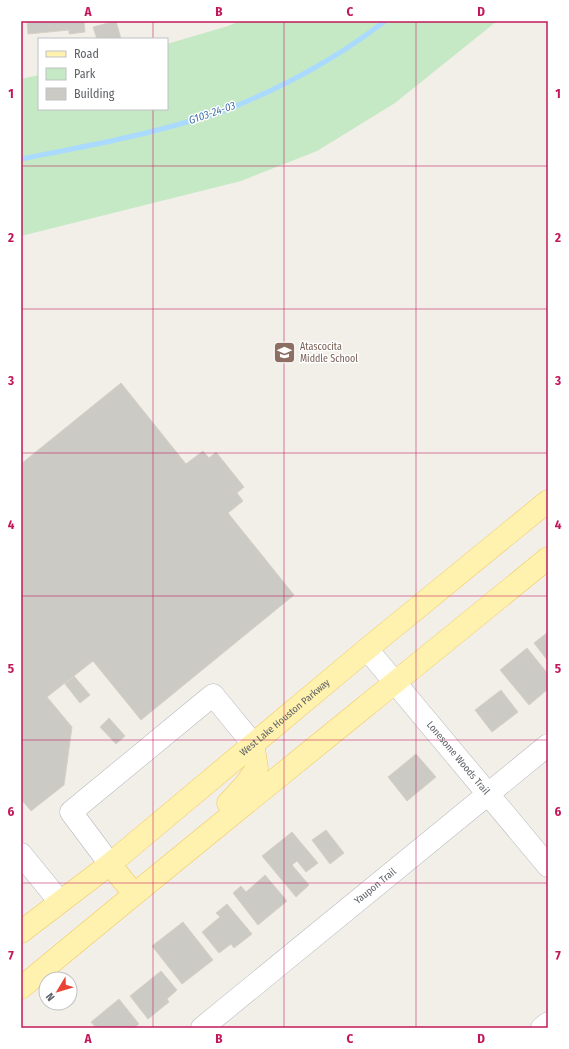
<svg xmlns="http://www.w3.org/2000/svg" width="569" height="1049" viewBox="0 0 569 1049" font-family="'Fira Sans Condensed',sans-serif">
	<rect width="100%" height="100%" fill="#f1efe8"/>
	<path fill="#c5e8c5" d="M240,21H497L395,103L317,151L241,181L21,236V79L39,75V109H167V44L228,26Z"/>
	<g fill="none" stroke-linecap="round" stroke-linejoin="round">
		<path stroke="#aadaff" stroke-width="5" d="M21,159C77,148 132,138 187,122C198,119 210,116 221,112C280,89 336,59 385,21"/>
	</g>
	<path fill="#cccac5" stroke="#d6d1c6" d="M27,21H84L85,32L69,34V30L28,34Z
		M116,21L121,39H97L93,27Z
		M121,383L186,464L203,451L209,458L216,452L244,487L237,493L243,501L228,513L294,595L141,720L93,661L47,697L72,727L64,785L31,811L21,799V464Z
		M548,632V661L534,643Z
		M527,648L548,674V689L529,705L500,670Z
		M74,676L90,695L80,703L65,684Z
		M501,690L518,712L492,732L475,710Z
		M109,718L125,736L116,744L100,727Z
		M416,754L436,777L407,801L388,777Z
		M326,830L344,853L330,864L312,840Z
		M292,832L318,863L306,872L297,861L292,865L309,885L296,897L262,856Z
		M265,875L287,901L258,925L233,893L241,886L246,892Z
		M227,904L252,934L234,948L231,944L219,953L202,932L220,917L216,913Z
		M183,922L213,960L182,984L152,946Z
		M161,971L177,990L167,999L169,1002L148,1019L130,996Z
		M119,999L139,1024L134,1028H96L91,1022Z"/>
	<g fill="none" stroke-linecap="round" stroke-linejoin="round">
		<defs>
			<g id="minor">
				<path id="s1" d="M367,649L548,866"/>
				<path d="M21,854L60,902"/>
				<path d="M110,864L71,812L213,695L253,744"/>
				<path id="s2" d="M202,1028L548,745"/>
				<path d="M542,1028L548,1023"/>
			</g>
			<g id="major">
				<path d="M228,803L245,785L257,768L253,744"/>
				<path d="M110,864L134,894"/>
				<path id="s3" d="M21,932L110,864L367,649L548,501"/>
				<path d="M21,988C195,843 373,701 548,558"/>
			</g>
		</defs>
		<use href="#minor" stroke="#b5b8bc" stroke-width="23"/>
		<use href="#major" stroke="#f2c960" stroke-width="23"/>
		<use href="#minor" stroke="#fff" stroke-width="22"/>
		<use href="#major" stroke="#fff2af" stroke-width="22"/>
	</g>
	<path fill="none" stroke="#c2185b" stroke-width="1" stroke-opacity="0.55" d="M153,21V39M284,21V1028M416,21V1028M153,109V1028M21,166H548M21,309H548M21,453H548M21,596H548M21,740H548M21,883H548"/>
	<defs>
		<symbol id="school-square" viewBox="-11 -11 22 22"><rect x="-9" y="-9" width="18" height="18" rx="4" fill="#8d6e63" stroke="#fff"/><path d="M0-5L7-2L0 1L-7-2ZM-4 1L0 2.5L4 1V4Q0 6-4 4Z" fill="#fff"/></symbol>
	</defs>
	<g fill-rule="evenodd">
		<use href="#school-square" x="272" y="340" width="25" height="25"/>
	</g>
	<g text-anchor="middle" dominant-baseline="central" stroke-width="3" stroke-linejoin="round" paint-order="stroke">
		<g font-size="10" fill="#785e54" stroke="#fff" text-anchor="start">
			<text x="300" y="347">Atascocita<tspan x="300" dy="12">Middle School</tspan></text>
		</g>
		<g font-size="10" fill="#5f6368" stroke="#fff">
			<text stroke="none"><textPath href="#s3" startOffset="340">West Lake Houston Parkway</textPath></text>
			<text stroke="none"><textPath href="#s1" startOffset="142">Lonesome Woods Trail</textPath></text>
			<text stroke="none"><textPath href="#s2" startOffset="224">Yaupon Trail</textPath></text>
		</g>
		<g font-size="11" font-style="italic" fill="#4174aa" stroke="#fff">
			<text transform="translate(212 113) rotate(-19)">G103-24-03</text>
		</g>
	</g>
	<rect width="569" height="1049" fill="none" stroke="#ffffff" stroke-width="44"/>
	<rect x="38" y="38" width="130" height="72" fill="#ffffff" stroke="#bfc1c3"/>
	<rect x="46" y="51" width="20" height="6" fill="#fff2af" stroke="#bfc1c3"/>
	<text x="74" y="58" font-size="12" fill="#5f6368">Road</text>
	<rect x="46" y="68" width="20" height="12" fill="#c5e8c5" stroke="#bfc1c3"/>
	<text x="74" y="78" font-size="12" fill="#5f6368">Park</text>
	<rect x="46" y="88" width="20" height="12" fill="#cccac5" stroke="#bfc1c3"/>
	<text x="74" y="98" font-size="12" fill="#5f6368">Building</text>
	<g transform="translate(58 991) rotate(232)"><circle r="19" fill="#ffffff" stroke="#bfc1c3"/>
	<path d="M0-3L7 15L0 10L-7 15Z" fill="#ea4335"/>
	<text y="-6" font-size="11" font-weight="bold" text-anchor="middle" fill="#5f6368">N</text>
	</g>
	<rect x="22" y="22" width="525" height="1005" fill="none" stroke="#c2185b" stroke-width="1.5"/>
	<g font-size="13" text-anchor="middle" font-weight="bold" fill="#c2185b">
		<text x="88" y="16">A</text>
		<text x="219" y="16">B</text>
		<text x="350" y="16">C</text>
		<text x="481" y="16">D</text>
		<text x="11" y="98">1</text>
		<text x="558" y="98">1</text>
		<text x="11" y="242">2</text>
		<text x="558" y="242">2</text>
		<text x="11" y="385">3</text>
		<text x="558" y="385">3</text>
		<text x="11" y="529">4</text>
		<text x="558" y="529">4</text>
		<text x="11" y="673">5</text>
		<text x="558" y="673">5</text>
		<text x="11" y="816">6</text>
		<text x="558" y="816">6</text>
		<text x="11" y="960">7</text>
		<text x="558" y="960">7</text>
		<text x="88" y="1043">A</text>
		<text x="219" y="1043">B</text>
		<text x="350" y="1043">C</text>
		<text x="481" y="1043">D</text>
	</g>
</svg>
